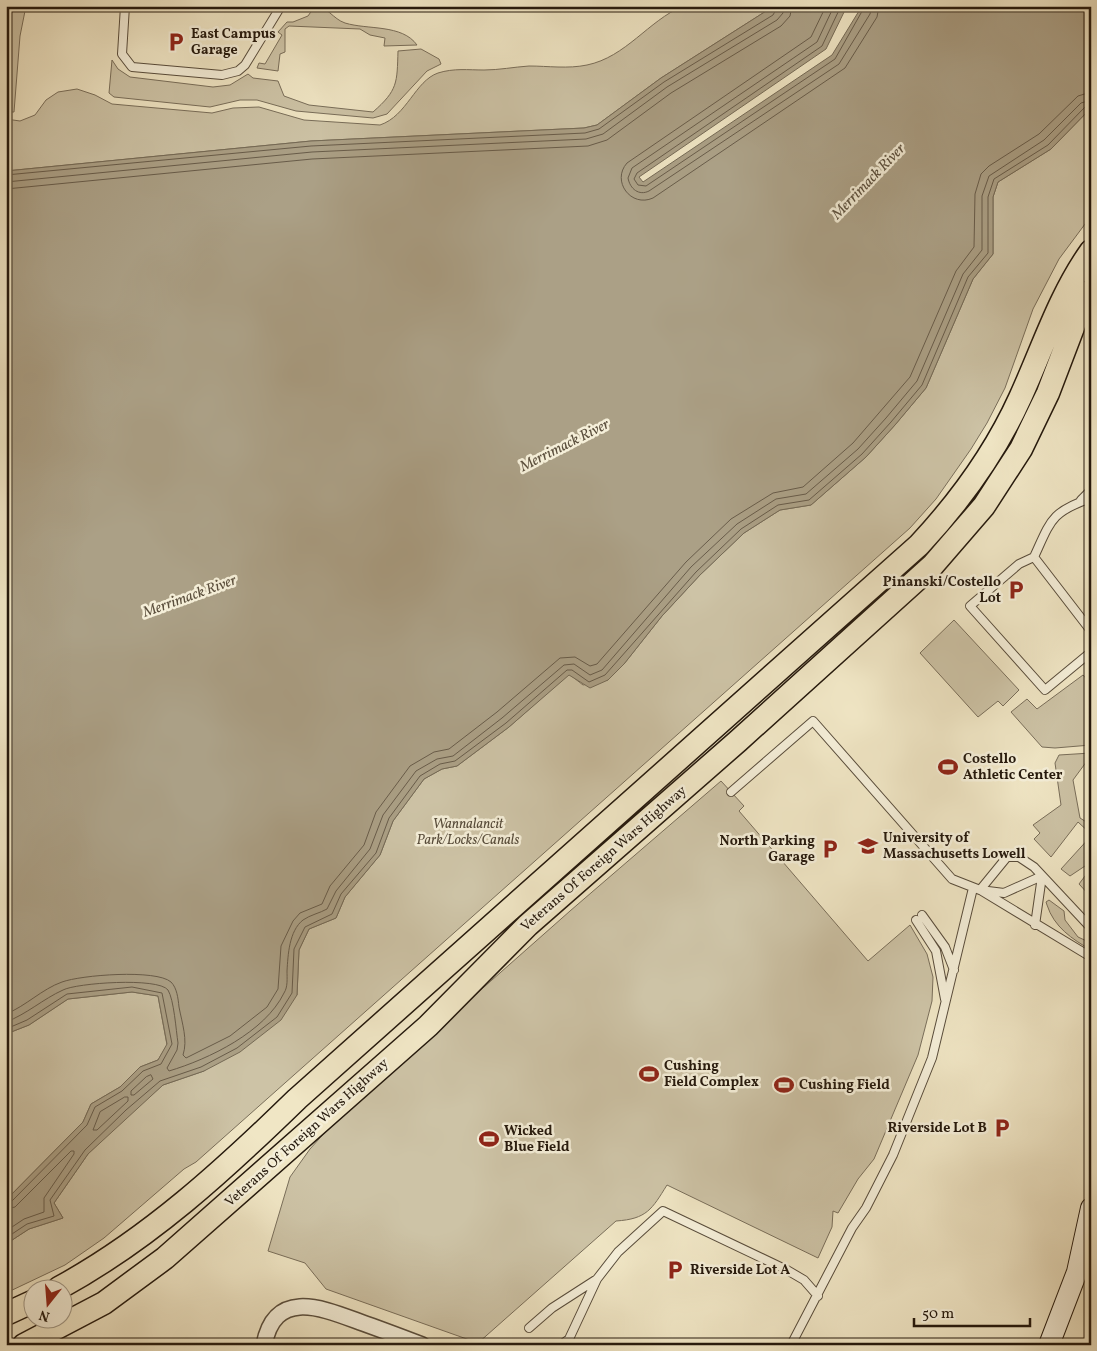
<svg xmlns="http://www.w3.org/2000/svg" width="1097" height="1351" viewBox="0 0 1097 1351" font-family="Vollkorn,serif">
	<rect width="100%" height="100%" fill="#f0e6c5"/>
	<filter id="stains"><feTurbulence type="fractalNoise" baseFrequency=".004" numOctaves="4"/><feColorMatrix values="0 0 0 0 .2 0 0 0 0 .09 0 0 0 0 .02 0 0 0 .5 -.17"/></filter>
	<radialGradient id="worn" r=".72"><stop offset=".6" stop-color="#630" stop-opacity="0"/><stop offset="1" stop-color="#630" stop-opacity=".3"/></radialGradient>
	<path fill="#cdc3a6" stroke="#796e5a" d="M6,6H26L20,36L14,112H6Z
		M315,6C327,6 333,19 345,23C368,30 402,24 417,45L384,46L385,38L370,35L360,29L289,26L285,29V52L280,54L278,71L257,68L259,63L265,64L282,35L278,32L287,22H293L308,16Z
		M683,6H774L661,78L597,125L584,128L311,141L6,171V119L20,121L35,115L46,100L58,92L77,89L95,95L112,104L212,113L233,108L259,107L304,120L380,125C407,116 415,81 438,73C454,68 468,70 484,70C499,70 514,67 529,66C548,66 568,69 587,65C626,57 648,21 683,6Z
		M421,49L439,59L441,64L427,71L387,114L373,118L296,111L257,100H240L210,107L114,97L109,93L112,60L118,69L130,77L213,87L230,85L248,74L253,78L278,81L284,96L309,105L373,112C398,90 397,83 398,51Z
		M1091,108V216L1059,259L1033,309L1005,388L987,423L971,449L936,499L910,528L196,1162L184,1169L104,1238L65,1265L6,1293V1244L29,1229L63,1218L54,1203L88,1154L129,1114L163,1085L204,1071L297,995L299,950L309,929L336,918L345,897L380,855L393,821L424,779L442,769L457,766L509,727L569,674L583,685L608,680L624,664L662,616L700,575L744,533L780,510L811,505L866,457L895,425L926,388L973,279L993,254V197L998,182L1051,149Z
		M954,620L1019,690L1003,706L998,701L978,717L920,653Z
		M1083,675L1091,684V745L1055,748L1042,747L1011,712L1027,699L1037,709Z
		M1091,753V760L1087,761L1073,780L1080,818L1091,825V834L1078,822L1051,857L1034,839L1040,833L1033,825L1061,805L1055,763L1059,755Z
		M721,781L744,806L739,811L868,961L910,925L927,954L933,977L932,1001L918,1055L874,1159L858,1179L838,1213L833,1211L832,1227L818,1258L667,1185C652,1209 647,1219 616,1221L478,1343L326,1289L305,1263L268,1251L290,1177L310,1149L345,1110L570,911Z
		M1091,836V862L1070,876L1061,869Z
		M1091,868V897L1079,884Z
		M1049,900L1064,911L1065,920L1078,937L1091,943V950C1072,939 1054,927 1047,905L1046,902Z
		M132,992L158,996L167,1045L158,1060L140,1067L120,1087L91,1104L83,1122L6,1200V1034L29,1025L68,999Z"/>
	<path fill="#aba086" stroke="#756a56" d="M774,6H847L826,49L639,177L643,182L832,55L862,6H1091V108L1051,149L998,182L993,197V254L973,279L926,388L895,425L866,457L811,505L780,510L744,533L700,575L662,616L624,664L608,680L590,688L569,675L509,727L457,766L442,769L424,779L393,821L380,855L345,897L336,918L309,929L299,950L297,995L281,1020L240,1052L204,1071L163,1085L88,1154L54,1203L63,1218L29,1229L6,1244V1200L83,1122L91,1104L120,1087L140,1067L158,1060L167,1044L158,996L132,992L68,999L29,1025L6,1034V171L311,141L584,128L597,125L661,78Z"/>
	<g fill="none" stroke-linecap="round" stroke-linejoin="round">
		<path stroke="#685c4a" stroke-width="1" d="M826,6L811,37L627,163C611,181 631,208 653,198L845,68L877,17L879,6
			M834,6L817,42L632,168L628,178C630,189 639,196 649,191L839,64L870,14L872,6
			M841,6L822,46L637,173L634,179L638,185L646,186L835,59L865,6
			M6,175L311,146L585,133L599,129L664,82L773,15L778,6
			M6,182L312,152L586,139L603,134L667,87L777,20L783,13L784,6
			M6,189L312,159L588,146L607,140L671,93L781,26L790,16L792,6
			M6,1014C26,1006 42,989 62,982C81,975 156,969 171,982C177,988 178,998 179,1007C182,1023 188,1040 183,1055L186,1058L230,1036L267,1007L278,989L281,946L293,921L300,913L322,904L330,886L364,845L376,812L410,766L434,752L449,749L497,712L560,658L575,657L590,666L597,664L686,562L731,519L773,493L803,487L853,443L910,377L956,271L974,247L975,194L981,174L989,166L1039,134L1078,96L1091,92
			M6,1022C27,1014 43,999 63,990C76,983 158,977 168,990C174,1000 176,1030 178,1043L177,1050L167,1068L169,1071C209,1059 265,1032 284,993C288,987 287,978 287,971C288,955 289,931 303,920C310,915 320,913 327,909L336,891L370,849L383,815L416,771L437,759L453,756L502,718L564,665L574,664L590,675L602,670L691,567L737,524L776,499L806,494L858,449L886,418L917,381L963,274L982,250V196L989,176L1044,140L1081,103L1091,100
			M6,1029L27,1020L67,994L132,987L162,993L172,1044L161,1064L143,1071L122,1091L95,1107L87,1125L12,1201L6,1203
			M151,1075L153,1079L134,1095H131V1091L146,1077Z
			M125,1097H128V1101L97,1130H93L100,1112Z
			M6,1209L15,1207L71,1151H74V1154L44,1198V1212L24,1219L6,1231
			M6,1238L27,1224L54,1216L50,1200L85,1150L126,1110L160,1081L201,1067L237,1048L277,1017L292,993L294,949L305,927L332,914L341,894L376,853L389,818L420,776L440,764L455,761L506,723L567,670H572L589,682L605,675L696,572L741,529L778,505L809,500L862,454L891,422L922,385L968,277L988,253V197L994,179L1048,145L1085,107L1091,106"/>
		<defs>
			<path id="lane" d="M125,6L122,54L132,67L222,75L238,71L245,65L281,6
				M1091,498C1051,512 1051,520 1034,557L1091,631
				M1081,500L1091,490
				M1034,557L1019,564L970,606L1045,690L1091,652
				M731,792L813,721L952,879L980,890L1004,893L1042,876
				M980,890L1007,857H1019L1034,867L1091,928
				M982,891L1091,957
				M922,915L945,947L954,970
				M916,920L936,951L945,999
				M1035,925L1042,876
				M529,1328L552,1308L597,1279
				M561,1345L569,1339L597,1279L618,1252L663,1211L787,1270L804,1280L818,1296
				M791,1345L852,1228L866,1208L893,1155L932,1058L973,888"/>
			<path id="street" d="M264,1345C275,1288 322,1308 360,1322C380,1329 401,1337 422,1345"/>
			<path id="secondary" d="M1049,1345L1077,1272L1091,1208"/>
			<path id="primary" d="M59,1288C149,1239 224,1170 297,1099L919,545C960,501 995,453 1020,398C1043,348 1059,296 1091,251
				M6,1314L32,1302
				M24,1345L104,1303L165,1258L428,1026L528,925L738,741L933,565L984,506L1021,449L1048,393L1077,317L1091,291"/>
		</defs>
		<use href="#lane" stroke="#584c3b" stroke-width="10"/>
		<use href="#street" stroke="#584c3b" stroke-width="18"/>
		<use href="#secondary" stroke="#25190d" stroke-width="22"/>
		<use href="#primary" stroke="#25190d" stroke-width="25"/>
		<use href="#lane" stroke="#f5efd9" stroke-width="8"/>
		<use href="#street" stroke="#f5efd9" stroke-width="15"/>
		<use href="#secondary" stroke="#f5efd9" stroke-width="20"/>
		<use href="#primary" stroke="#f0e6c5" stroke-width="22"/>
	</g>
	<defs>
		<symbol id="parking-bare" viewBox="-9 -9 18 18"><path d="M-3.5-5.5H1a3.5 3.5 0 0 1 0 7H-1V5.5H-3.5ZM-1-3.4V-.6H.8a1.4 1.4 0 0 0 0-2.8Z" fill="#8f2418" stroke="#f5efd9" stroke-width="2.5" paint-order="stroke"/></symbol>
		<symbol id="stadium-bare" viewBox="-9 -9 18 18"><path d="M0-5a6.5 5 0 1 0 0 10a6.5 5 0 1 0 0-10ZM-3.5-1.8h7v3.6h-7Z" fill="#8f2418" stroke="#f5efd9" stroke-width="2.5" paint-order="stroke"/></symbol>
		<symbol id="university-bare" viewBox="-9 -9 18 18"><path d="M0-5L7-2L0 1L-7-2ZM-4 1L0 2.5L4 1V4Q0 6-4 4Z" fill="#8f2418" stroke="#f5efd9" stroke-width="2.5" paint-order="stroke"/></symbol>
	</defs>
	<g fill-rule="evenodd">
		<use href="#parking-bare" x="162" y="28" width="28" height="28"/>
		<use href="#parking-bare" x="1002" y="576" width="28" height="28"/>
		<use href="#stadium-bare" x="934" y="753" width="28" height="28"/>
		<use href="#university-bare" x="854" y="832" width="28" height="28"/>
		<use href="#parking-bare" x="816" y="835" width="28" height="28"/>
		<use href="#stadium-bare" x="635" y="1060" width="28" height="28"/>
		<use href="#stadium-bare" x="770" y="1071" width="28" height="28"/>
		<use href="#parking-bare" x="988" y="1114" width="28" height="28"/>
		<use href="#stadium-bare" x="475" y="1125" width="28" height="28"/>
		<use href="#parking-bare" x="661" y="1256" width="28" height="28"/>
	</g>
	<g text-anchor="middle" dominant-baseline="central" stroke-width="5" stroke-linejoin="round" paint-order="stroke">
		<g font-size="14" font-weight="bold" fill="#25190d" stroke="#f5efd9" text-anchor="start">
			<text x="191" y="34">East Campus<tspan x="191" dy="16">Garage</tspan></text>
			<text x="1001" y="582" text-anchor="end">Pinanski/Costello<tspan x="1001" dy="16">Lot</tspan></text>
			<text x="963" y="759">Costello<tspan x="963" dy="16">Athletic Center</tspan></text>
			<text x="883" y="838">University of<tspan x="883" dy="16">Massachusetts Lowell</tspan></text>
			<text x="815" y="841" text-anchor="end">North Parking<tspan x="815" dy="16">Garage</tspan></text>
			<text x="664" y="1066">Cushing<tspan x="664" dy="16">Field Complex</tspan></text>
			<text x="799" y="1085">Cushing Field</text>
			<text x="987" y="1128" text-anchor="end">Riverside Lot B</text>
			<text x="504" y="1131">Wicked<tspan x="504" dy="16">Blue Field</tspan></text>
			<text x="690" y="1270">Riverside Lot A</text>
		</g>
		<g font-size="14" font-style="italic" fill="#574c3b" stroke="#f5efd9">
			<text x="468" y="824">Wannalancit<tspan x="468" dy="16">Park/Locks/Canals</tspan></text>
		</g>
		<g font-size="14" fill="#25190d" stroke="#f5efd9">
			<text transform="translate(604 859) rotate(-41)">Veterans Of Foreign Wars Highway</text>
			<text transform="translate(307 1133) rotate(-42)">Veterans Of Foreign Wars Highway</text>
		</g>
		<g font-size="15" font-style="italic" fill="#5b4f3d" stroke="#f5efd9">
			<text transform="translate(869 182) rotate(-46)">Merrimack River</text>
			<text transform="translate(565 446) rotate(-27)">Merrimack River</text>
			<text transform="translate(190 597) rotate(-20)">Merrimack River</text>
		</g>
	</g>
	<rect width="1097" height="1351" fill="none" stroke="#f0e6c5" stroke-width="25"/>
	<rect x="8" y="8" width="1082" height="1336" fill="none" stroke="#25190d" stroke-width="2.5"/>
	<rect x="12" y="12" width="1072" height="1326" fill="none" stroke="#25190d"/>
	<g transform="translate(48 1304) rotate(197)"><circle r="24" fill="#f5efd9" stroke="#a29987"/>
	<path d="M0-4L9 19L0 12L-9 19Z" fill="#8f2418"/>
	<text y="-8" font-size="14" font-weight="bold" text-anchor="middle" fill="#25190d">N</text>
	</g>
	<path d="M914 1318v8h116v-8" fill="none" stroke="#25190d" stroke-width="2.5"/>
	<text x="922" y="1318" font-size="15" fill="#25190d" stroke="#f5efd9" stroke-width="4" paint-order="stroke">50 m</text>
	<rect width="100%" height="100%" filter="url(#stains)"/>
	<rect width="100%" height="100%" fill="url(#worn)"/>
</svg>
